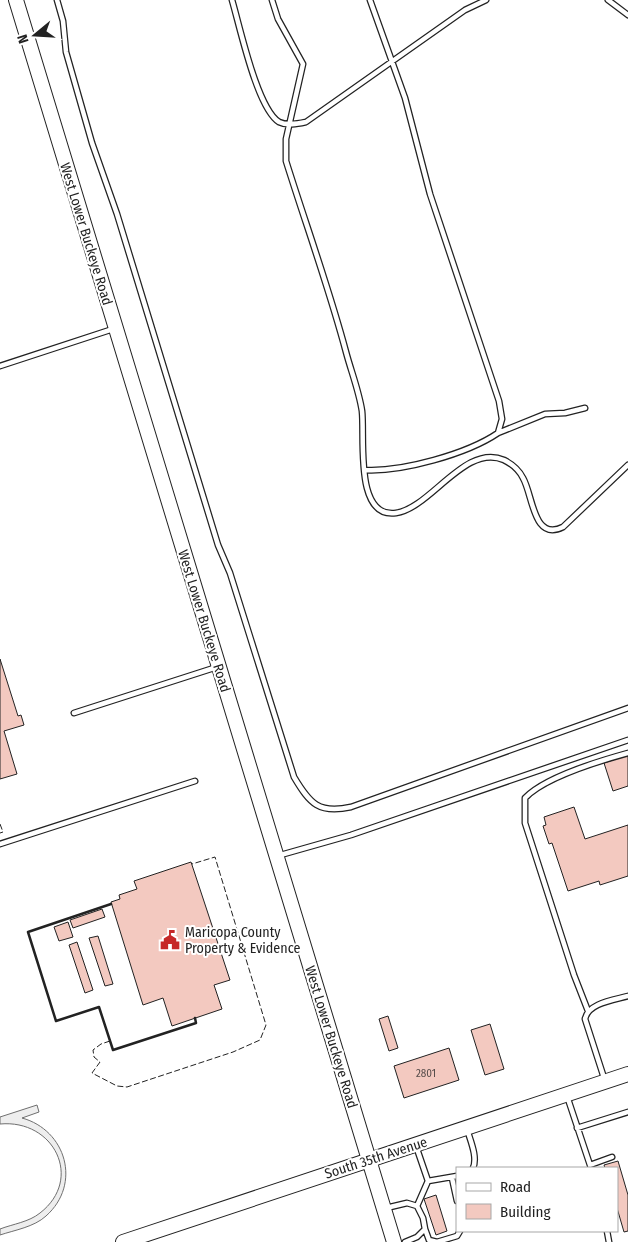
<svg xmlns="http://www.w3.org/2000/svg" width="628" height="1242" viewBox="0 0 628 1242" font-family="'Fira Sans Condensed',sans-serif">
	<rect width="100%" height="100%" fill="#fff"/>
	<path fill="#eee" stroke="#6f6f6f" d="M37,1105L39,1112L22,1118C66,1130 82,1184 46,1216C34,1227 15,1230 0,1235V1229C13,1224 29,1222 40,1213C84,1179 54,1119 0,1124V1117Z"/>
	<path fill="#f3c9c0" stroke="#222" d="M0,659L18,716L21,715L24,725L4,731L17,774L0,779Z
		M628,755V786L613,791L604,763Z
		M574,807L585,839L628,825V876L600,885L599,881L568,891L552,843L549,844L543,826L546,825L544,817Z
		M191,862L230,980L214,985L222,1009L172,1026L163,998L143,1005L111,902L120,899L119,895L137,889L134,881Z
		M102,909L105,917L73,928L70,920Z
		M68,922L73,937L59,941L54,927Z
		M98,936L113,984L105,986L89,938Z
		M77,942L93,990L85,993L69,945Z
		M388,1016L398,1048L389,1051L379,1019Z
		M490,1024L504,1069L485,1075L471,1030Z
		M449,1048L459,1080L404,1098L394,1066Z
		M618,1161L628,1195V1231L624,1232L617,1208V1168H605L604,1165Z
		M436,1195L447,1231L436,1235L424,1199Z"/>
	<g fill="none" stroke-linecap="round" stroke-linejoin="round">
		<defs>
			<path id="service" d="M57,0L63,21L66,52L92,143L117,214L218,545L230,573L294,777C310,804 319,814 351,807L628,708
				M232,0C240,27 257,108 279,122C287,126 297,124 306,122L465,10L486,0
				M272,0L278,19L303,64L286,139V161C306,225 329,288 346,352C351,371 359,391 362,411C365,437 354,519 396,513C431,508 465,443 504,460C512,464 519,470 523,478C533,495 533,542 563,527L628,465
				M608,0L628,15
				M0,366L113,329
				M498,433L545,414L565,413L585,408
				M365,470C402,472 467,454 498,433L502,419L499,401L430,194L405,98L370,0
				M74,713L217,667
				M0,844L195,781
				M277,856L351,835L628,740
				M588,1011L574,975L525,823V798C545,777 599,761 628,753
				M605,1081L585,1019C588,1003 614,1000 628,996
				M567,1096L591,1168
				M577,1128L628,1112
				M467,1129C470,1140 478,1157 473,1168
				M416,1146L428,1181L417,1206
				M590,1165L612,1157
				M452,1178L457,1201
				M428,1181L457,1176
				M386,1208L407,1203L417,1206L423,1218L425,1229L417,1237L405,1242
				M425,1229L429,1240L437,1242L457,1236L460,1231
				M607,1231L609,1242"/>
			<path id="secondary" d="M16,0L394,1242
				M123,1242L628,1074"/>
		</defs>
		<use href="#service" stroke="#222" stroke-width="7"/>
		<use href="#secondary" stroke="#222" stroke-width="16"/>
		<use href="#service" stroke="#fff" stroke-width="4.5"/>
		<use href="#secondary" stroke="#fff" stroke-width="14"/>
		<path stroke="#222" stroke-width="1" stroke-dasharray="6 2.5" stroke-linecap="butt" d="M0,824L3,832L0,833
			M110,1041L101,1044L93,1050L94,1057L100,1062L92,1073L117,1086L127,1087L233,1052L260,1040L266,1025L215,857L192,864"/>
		<path stroke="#222" stroke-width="2.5" d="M111,904L28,932L56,1021L99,1007L113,1050L196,1023L195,1018"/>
	</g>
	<defs>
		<symbol id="civic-bare" viewBox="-9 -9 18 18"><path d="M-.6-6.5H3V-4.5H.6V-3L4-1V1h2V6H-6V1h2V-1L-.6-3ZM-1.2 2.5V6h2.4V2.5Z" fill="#c62828" stroke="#fff" stroke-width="2.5" paint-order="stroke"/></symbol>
	</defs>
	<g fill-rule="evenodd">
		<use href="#civic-bare" x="156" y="926" width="28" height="28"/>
	</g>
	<g text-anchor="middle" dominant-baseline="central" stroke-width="4" stroke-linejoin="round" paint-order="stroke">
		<g font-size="11" fill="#564c4a">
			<text x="426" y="1073">2801</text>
		</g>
		<g font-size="14" fill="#222" stroke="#fff">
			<text transform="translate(86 234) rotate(73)">West Lower Buckeye Road</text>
			<text transform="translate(204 621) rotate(73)">West Lower Buckeye Road</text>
			<text transform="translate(331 1037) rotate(73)">West Lower Buckeye Road</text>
			<text transform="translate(376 1158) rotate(-18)">South 35th Avenue</text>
		</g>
		<g font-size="14" fill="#222" stroke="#fff" text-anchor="start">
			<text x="185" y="932">Maricopa County<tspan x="185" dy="16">Property &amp; Evidence</tspan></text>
		</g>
	</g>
	<rect x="456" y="1167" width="162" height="65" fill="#ffffff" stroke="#a7a7a7"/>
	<rect x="466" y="1183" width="25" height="8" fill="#ffffff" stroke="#a7a7a7"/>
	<text x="500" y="1192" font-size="15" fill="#222222">Road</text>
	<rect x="466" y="1204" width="25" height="15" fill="#f3c9c0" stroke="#a7a7a7"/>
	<text x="500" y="1217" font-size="15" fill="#222222">Building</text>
	<g transform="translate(35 35) rotate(252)" stroke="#ffffff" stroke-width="4" paint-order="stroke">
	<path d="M0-4L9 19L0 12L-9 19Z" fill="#222222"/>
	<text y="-8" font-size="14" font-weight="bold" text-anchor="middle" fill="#222222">N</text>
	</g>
</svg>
